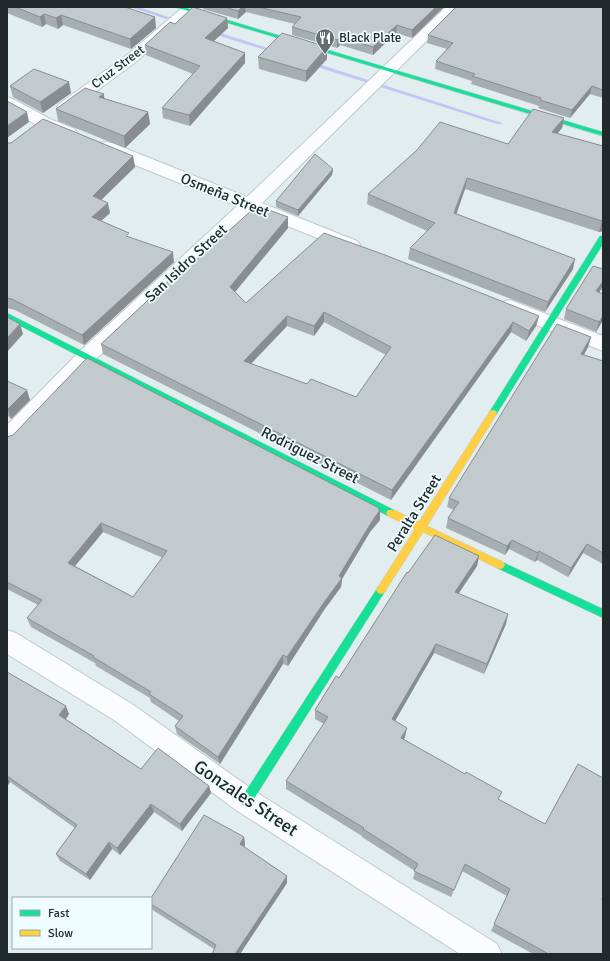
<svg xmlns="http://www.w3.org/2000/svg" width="610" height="961" viewBox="0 0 610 961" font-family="Signika,sans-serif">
	<rect width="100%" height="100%" fill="#e1edef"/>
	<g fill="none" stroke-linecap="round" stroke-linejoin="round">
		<path fill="#c0c6f5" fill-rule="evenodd" d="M130,7H139L171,18L166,19Z
			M207,30H211L280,52L275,53L207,32Z
			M308,62H312L502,123L501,124H497L308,64Z"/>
		<defs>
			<path id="street" d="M183,7H193L195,10L137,61L71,110L65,112L59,110L57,107L59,104L127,55Z
				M446,7H461L262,203L357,241L360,245L357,249L351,251L345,249L252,212L94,361L15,444L7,446V425L80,351L237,206L100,151L98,147L100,143L106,142L112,143L247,197Z
				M7,97L13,99L50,119L75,129L77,132L75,135C57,140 23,117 7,108Z
				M510,300L603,336V351L503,312L500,307L503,302Z
				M7,630L16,633L132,704L256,792L497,944L502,954H460L236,810L114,720L7,654Z"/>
			<path id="fast" d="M175,7H184L603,132V136Z
				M600,236H603V244L496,415H490L489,413L490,411Z
				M7,313L394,510L396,513L394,516H388L7,319Z
				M500,561L603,609V618L497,568L495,565L497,562Z
				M381,586L384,587L386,590L384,593L250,805L246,806L242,805L240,801L242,797L378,587Z"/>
			<path id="slow" d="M493,410L496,411L497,413L496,415L427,526L503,562L505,565L503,568L500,569L497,568L423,532L384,593L381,594L378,593L376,590L378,587L415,529L388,516L386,513L388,510H394L419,522L490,411Z"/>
		</defs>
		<use href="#street" stroke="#c0c9cb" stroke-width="2"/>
		<use href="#fast" stroke="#c0c9cb" stroke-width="1"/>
		<use href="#slow" stroke="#c0c9cb" stroke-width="1"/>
		<use href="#street" fill="#fafcfd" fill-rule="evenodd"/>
		<use href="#fast" fill="#16e098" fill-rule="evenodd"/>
		<use href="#slow" fill="#ffcf43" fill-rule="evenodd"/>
	</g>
	<path fill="#a7aeb1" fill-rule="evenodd" d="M7,7H125L156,28L131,49L63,25L58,29L46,24L42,27L7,13Z
		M203,7H444L412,38L396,33L373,55L340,45L337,48L292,35V27L295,24L246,12L238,19L203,9Z
		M603,7V98L590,94L570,118L538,108L539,106L471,84L472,81L435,69L436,61L447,49L427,43L428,35Z
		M227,18L228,28L214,41L245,53V63L190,126L163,118L162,108L193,74L146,55L145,45L175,24Z
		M327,47V59L306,82L259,69L258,57Z
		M10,86L71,93L43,113L13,97Z
		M104,99L148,112L150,124L125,148L58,121L56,109Z
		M564,118L562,128L557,134L603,146V231L599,232L465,189L456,214L573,269L545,312L408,259L410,248L427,231L367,204L368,194L508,144Z
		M7,143L133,156L135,167L101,200L110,213L101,221L174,262L84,345L15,310L7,308Z
		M333,169L332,175L298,216L276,207V201Z
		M262,214L288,217V228L235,292L246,303L539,316L536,326L526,341L511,332L391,500L103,354L101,344L196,260ZM324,322L386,355L356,397L307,384L251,364L287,326L314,336Z
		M599,292L603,320L596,332L564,319L566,309Z
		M591,337L588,347L584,355L603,361V564L583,553L568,577L537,560L535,562L509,549L505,555L446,528L448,518L454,510L447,507L449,498Z
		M7,381L30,400L11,419L7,415Z
		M7,437L379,508L380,520L370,532L342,579L341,587L324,610L288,666L283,664L220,764L177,734L175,726L179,721L151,702L150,698L96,666L95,663L31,627L27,618L38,605L7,589ZM103,532L163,558L133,597L75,566Z
		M479,556L477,566L458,594L508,614L506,624L484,674L434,653L395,721L405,737L404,739L499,799L602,900L603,954H533L491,931L507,896L462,871L451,897L413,879L415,871L362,837V836L286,789V781L324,724L315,719V710L339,678L408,573Z
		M7,672L69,714L66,719L141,769L209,786L211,793L182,831L154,812L120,855L112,849L90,880L60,861L56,854L75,828L10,782L7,787Z
		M244,837L245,845L244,847L287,876V883L240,954H212L214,949L151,909V898Z"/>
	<path fill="#888d90" d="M242,7H245L246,12L238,19V11Z
		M436,7H444L412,38V30Z
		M44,14L46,24L42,27L40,17Z
		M61,15L63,25L58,29L56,18Z
		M155,17L156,28L131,49L130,39Z
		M227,18L228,28L206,48L205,38Z
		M397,25L396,33L373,55V47Z
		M340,37V45L337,48V40Z
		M327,47V59L306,82V71Z
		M245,53V63L190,126L189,115Z
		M69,82L71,93L43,113L40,102Z
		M592,86L590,94L570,118L572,110Z
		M104,94L105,106L99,97Z
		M27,112L29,122L7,138V126Z
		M148,112L150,124L125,148L124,136Z
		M564,118L562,128L550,142L552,132Z
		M133,156L135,167L95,206L93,196Z
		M333,169L332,175L298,216V210Z
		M467,178L465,189L453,224L454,213Z
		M108,203L110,213L94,227L92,217Z
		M288,217V228L230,298V287Z
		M602,221H603V231L599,232Z
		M173,252L174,262L84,345L82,335Z
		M575,259L573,269L545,312L548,302Z
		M603,281V287L593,301L596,291Z
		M324,312V322L314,336V326Z
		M287,316V326L244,371V361Z
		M539,316L536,326L526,341L529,331Z
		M603,316V320L596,332L599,322Z
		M513,322L511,332L391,500L392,490Z
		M20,324L23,334L7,352V338Z
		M591,337L588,347L579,364L581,354Z
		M27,390L30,400L11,419L8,409Z
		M379,508V512L380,510V520L370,532L342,579L341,587L324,610L288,666L287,657L339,576Z
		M101,523L103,532L70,572L68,563Z
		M512,540L509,549L505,555L507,546Z
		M587,544L583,553L568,577L571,568Z
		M539,551L537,560L535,562L538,553Z
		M479,556L477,566L453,602L455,592Z
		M508,614L506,624L484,674L487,664Z
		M436,644L434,653L391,728L392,719Z
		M283,655V664L220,764L218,757Z
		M66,706L69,714L63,723L59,715Z
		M407,728L405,737L399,746L401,738Z
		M7,777L10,782L7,787Z
		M209,786L211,793L182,831L180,824Z
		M151,804L154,812L120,855L117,848Z
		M244,837L245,845L241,851L240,844Z
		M109,842L112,849L90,880L86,874Z
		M287,876V883L240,954H235Z"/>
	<path fill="#c2cace" stroke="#888d90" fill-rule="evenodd" d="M15,7H125L155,17L130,39L61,15L56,18L44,14L40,17Z
		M193,7L227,18L205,38L245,53L189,115L162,108L200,66L145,45L170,22L175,24Z
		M224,7H242L238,11Z
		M258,7H436L412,30L397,25L373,47L340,37L337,40L292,27L301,17Z
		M456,7H603V90L592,86L572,110L540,100L541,98L472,76L475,74L436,61L453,43L428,35Z
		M282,33L327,47L306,71L258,57Z
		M34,69L69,82L40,102L10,86Z
		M85,88L104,94L99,97L148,112L124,136L56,109Z
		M7,101L27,112L7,126Z
		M533,109L564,118L552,132L603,146V221H602L467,178L454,213L575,259L548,302L410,248L435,223L368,194L417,150L440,122L508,144Z
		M43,119L133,156L93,196L108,203L92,217L129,233L126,236L173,252L82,335L12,299L7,298V143H11Z
		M315,154L333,169L298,210L276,201Z
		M266,209L288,217L230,287L246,303L324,233L385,255L539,316L529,331L513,322L392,490L101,344L192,259L196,260L252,210L262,214ZM324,312L391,347L356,397L311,379L307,384L244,361L287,316L314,326Z
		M593,266L603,269V281L596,291L603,294V316L599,322L566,309Z
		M7,317L20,324L7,338Z
		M557,324L591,337L581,354L603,361V553L587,544L571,568L539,551L538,553L512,540L507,546L448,518L459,502L449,498Z
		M87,358L379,508L378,509L380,510L371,523L339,576L342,578L325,601L287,657L283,655L218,757L175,726L183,716L149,694L151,692L93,657L94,656L27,618L42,600L7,582V437L13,435ZM101,523L167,551L133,597L68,563Z
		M7,381L27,390L8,409L7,408Z
		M435,535L479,556L455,592L508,614L487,664L436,644L392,719L407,728L401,738L465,774L466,772L502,792L498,799L545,824L578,764L603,778V895L602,900L603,901V954H547V953L494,924L510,889L465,864L454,890L414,871L418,864L363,829L364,828L286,781L328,717L315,710L336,676L339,678L407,572L408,573Z
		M7,672L66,706L59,715L141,769L158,748L209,786L180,824L151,804L117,848L109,842L86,874L56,854L77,825L7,776Z
		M204,815L244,837L240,844L287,876L235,954H212L216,945L151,904V898Z"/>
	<defs>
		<symbol id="restaurant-pin" viewBox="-11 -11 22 30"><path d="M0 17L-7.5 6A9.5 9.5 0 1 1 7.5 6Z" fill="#646e6f" stroke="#effcff"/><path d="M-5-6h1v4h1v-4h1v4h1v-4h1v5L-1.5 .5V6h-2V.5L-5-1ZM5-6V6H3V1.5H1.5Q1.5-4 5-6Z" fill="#fff"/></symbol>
	</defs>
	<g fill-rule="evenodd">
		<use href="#restaurant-pin" x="314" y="27" width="22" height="30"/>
	</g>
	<g text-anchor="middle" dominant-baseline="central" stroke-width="3.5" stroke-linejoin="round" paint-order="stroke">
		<g font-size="13" fill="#21292a" stroke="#effcff" text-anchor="start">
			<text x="339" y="38">Black Plate</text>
		</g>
		<g font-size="13" fill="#21292a" stroke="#effcff">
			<text transform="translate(118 67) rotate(-37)">Cruz Street</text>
		</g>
		<g font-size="15" fill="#21292a" stroke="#effcff">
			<text transform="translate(225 195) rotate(22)">Osmeña Street</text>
			<text transform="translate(186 263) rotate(-43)">San Isidro Street</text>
			<text transform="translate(310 455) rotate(27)">Rodriguez Street</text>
			<text transform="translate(414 513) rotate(-58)">Peralta Street</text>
		</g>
		<g font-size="18" fill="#21292a" stroke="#effcff">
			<text transform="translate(246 798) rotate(34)">Gonzales Street</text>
		</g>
	</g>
	<rect width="610" height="961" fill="none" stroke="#21292a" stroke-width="16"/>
	<rect x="12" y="897" width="140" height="52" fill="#effcff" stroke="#9da8aa"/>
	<rect x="20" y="910" width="20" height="6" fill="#16e098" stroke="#9da8aa"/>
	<text x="48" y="917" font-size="12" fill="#21292a">Fast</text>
	<rect x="20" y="930" width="20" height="6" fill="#ffcf43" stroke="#9da8aa"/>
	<text x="48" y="937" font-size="12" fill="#21292a">Slow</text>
</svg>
